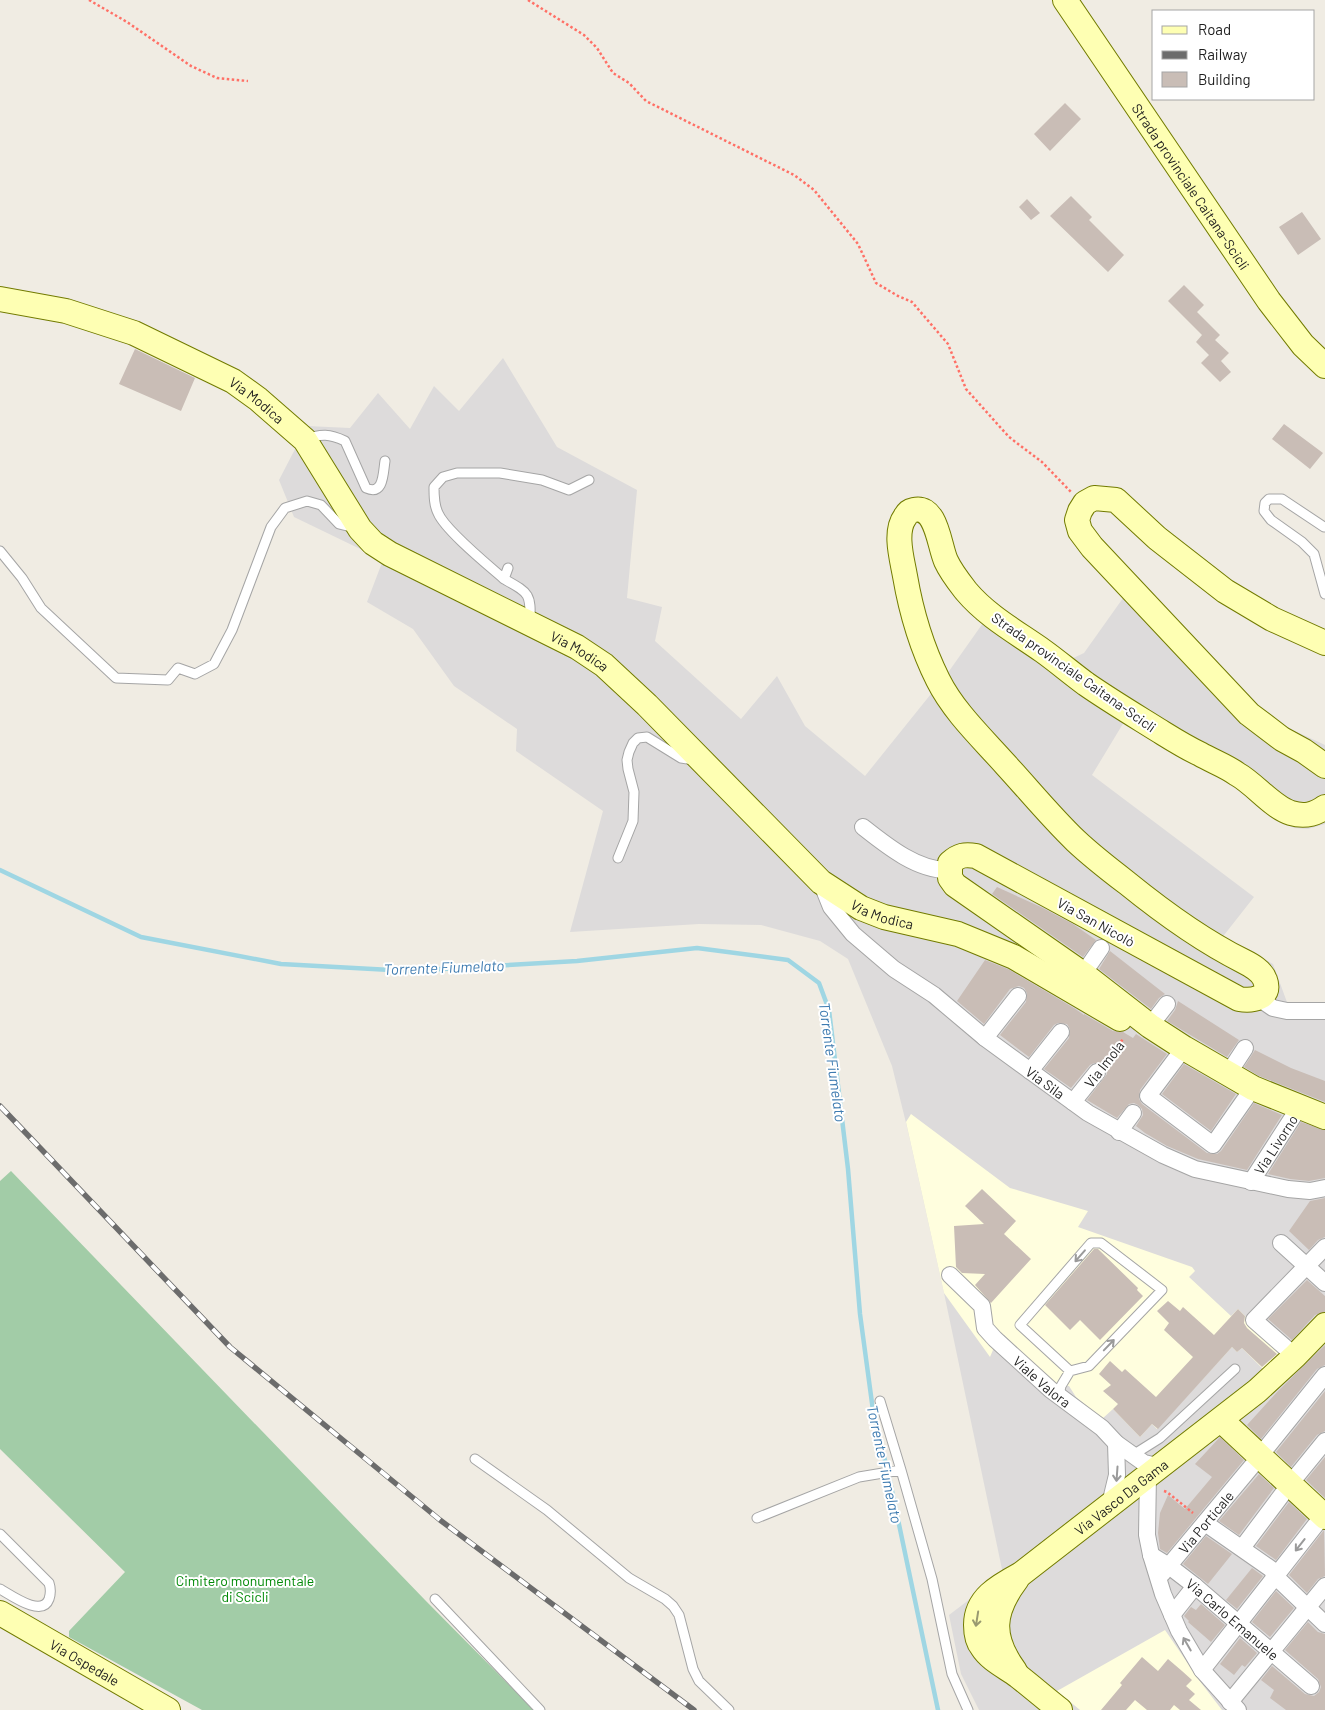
<svg xmlns="http://www.w3.org/2000/svg" width="1325" height="1710" viewBox="0 0 1325 1710" font-family="Barlow,sans-serif">
	<rect width="100%" height="100%" fill="#f0ece3"/>
	<path fill="#dddbdb" d="M503,358L557,447L637,490L627,598L662,607L655,641L741,719L777,676L805,726L865,776L947,674L995,606L1069,660L1084,653L1138,577L1264,711L1284,726L1325,745V824L1308,829L1294,828L1280,821L1241,787L1124,722L1092,775L1254,897L1221,939L1256,954L1273,964L1288,1005H1325V1710H979L961,1674L949,1615L1003,1574L944,1293L907,1127L892,1066L848,959L820,941L761,925L699,924L570,932L603,811L516,751L517,729L454,686L413,629L367,602L383,560L294,517L279,480L307,426L350,428L378,393L410,429L434,386L459,411Z"/>
	<path fill="#fffede" d="M911,1114L1010,1188L1088,1211L1078,1227L1192,1267L1195,1271L1189,1277L1231,1316L1238,1309L1285,1355L1263,1369L1242,1348L1237,1352L1232,1347L1157,1429L1152,1424L1140,1437L1113,1409L1102,1419L1076,1397L1069,1386H1056L1004,1335H999L991,1344L993,1350L990,1357L944,1293L906,1122Z
		M1165,1630L1202,1684L1222,1710H1080L1057,1691Z"/>
	<path fill="#a2cca7" d="M11,1171L425,1600L534,1710H202L69,1637V1631L125,1572L0,1449V1181Z"/>
	<g fill="none" stroke-linecap="round" stroke-linejoin="round">
		<path stroke="#9fd6e3" stroke-width="4.5" d="M0,870L141,937L281,964L409,971L577,961L697,948L788,960L819,983L829,1010L848,1169L860,1314L874,1418L888,1472L938,1710"/>
	</g>
	<path fill="#c9bdb6" d="M1065,103L1081,119L1050,151L1034,134Z
		M1071,196L1092,217L1089,220L1124,255L1108,272L1050,216Z
		M1027,199L1040,213L1031,220L1019,207Z
		M1302,212L1321,239L1298,255L1279,227Z
		M1184,285L1204,305L1197,312L1220,335L1215,340L1229,353L1221,361L1231,372L1220,382L1201,363L1209,355L1196,342L1202,335L1168,301Z
		M135,349L195,378L181,411L119,384Z
		M1284,424L1323,453L1310,469L1272,439Z
		M997,887L1041,907L1073,924L1096,940L1083,957L992,894Z
		M1110,951L1165,994L1159,998L1151,1009L1099,969Z
		M985,960L1008,969L1074,1008L1084,1015V1014L1113,1031L1123,1032L1133,1038L1136,1034L1167,1054L1140,1090L1139,1099L1142,1104L1207,1153L1217,1154L1221,1151L1254,1103L1282,1115L1247,1170L1198,1159L1167,1146L1145,1133L1136,1126L1143,1115L1142,1109L1138,1105L1134,1103L1129,1104L1117,1118L1087,1100L1107,1074L1106,1069L1103,1064L1094,1063L1090,1065L1071,1088L1044,1069L1069,1038L1070,1029L1067,1024L1058,1023L1054,1025L1029,1057L1000,1035L1026,1002L1027,993L1024,988L1019,986L1010,989L984,1024L957,1001Z
		M1178,1001L1239,1040L1227,1057L1167,1021L1175,1010Z
		M1255,1050L1291,1068L1325,1081V1102L1259,1076L1244,1067Z
		M1184,1064L1236,1094L1211,1131L1162,1094Z
		M1301,1122L1325,1130V1178L1309,1181L1290,1179L1268,1174Z
		M982,1189L1016,1221L1004,1234L1031,1259L991,1303L975,1285L985,1274L962,1273L956,1267L954,1226L984,1224L965,1206Z
		M1325,1198V1237L1318,1240L1309,1250L1289,1231L1310,1201Z
		M1094,1249H1098L1138,1288L1137,1290L1143,1296L1100,1340L1080,1320L1070,1330L1045,1305Z
		M1307,1280L1325,1296V1312L1315,1315L1292,1340L1268,1319Z
		M1168,1301L1180,1311L1183,1307L1214,1335L1238,1309L1245,1316L1244,1323L1247,1328L1277,1354L1262,1367L1242,1348L1237,1352L1232,1347L1158,1429L1152,1424L1140,1437L1113,1409L1118,1404L1103,1391L1111,1385L1099,1374L1110,1361L1122,1372L1125,1369L1156,1397L1193,1357L1164,1330L1169,1323L1157,1311Z
		M1325,1345V1365L1317,1369L1261,1439L1247,1425L1278,1391Z
		M1325,1391V1431L1317,1435L1291,1467L1276,1452Z
		M1220,1437L1244,1460L1167,1553L1160,1549L1158,1533L1160,1513L1168,1495L1185,1509L1212,1477L1195,1464Z
		M1325,1457V1498L1306,1480Z
		M1259,1474L1274,1488L1239,1535L1219,1521Z
		M1289,1502L1307,1519L1276,1560L1256,1546Z
		M1324,1530L1325,1576L1318,1579L1307,1593L1289,1575Z
		M1206,1536L1232,1554L1208,1584L1183,1564Z
		M1252,1568L1263,1576L1237,1609L1226,1600Z
		M1276,1591L1294,1608L1270,1637L1252,1622Z
		M1201,1604L1225,1625L1211,1642L1188,1622L1189,1621L1184,1616L1191,1607L1196,1610Z
		M1308,1622L1318,1632L1325,1634V1710H1286L1270,1698L1274,1690L1261,1680L1272,1666L1305,1694L1314,1696L1319,1692L1321,1687L1318,1679L1285,1650Z
		M1240,1638L1257,1653L1245,1667L1242,1665L1234,1675L1220,1664Z
		M1142,1657L1158,1671L1168,1659L1182,1671L1192,1680L1186,1686L1195,1694L1189,1700L1201,1710H1180L1174,1705L1170,1710H1147L1135,1700L1126,1710H1101L1122,1685L1120,1683Z"/>
	<g fill="none" stroke-linecap="round" stroke-linejoin="round">
		<defs>
			<path id="lane" d="M305,440C321,433 330,434 345,441L366,488C384,496 383,473 385,461
				M1324,527L1282,499H1269L1265,503L1264,511L1271,520L1302,542L1314,554L1325,594
				M0,551L22,578L41,608L116,678L168,680L178,668L195,674L214,664L232,630L271,527L285,508L307,501L321,505L339,524L355,528
				M508,568L504,579C529,593 531,593 530,622
				M504,579C488,565 445,530 438,513C434,505 434,496 434,487L443,477L457,473H500L542,480L569,490L589,480
				M618,858L633,821L634,792L628,769L627,760L629,752L633,743L638,738L647,737L681,758L694,760
				M1059,1395L1061,1386L1070,1371L1089,1366L1162,1290L1101,1243H1091L1020,1325L1070,1371
				M880,1401L901,1470L932,1579L952,1674L968,1710
				M1133,1455L1160,1438L1235,1369
				M475,1459L547,1510L629,1578L665,1599L673,1606L679,1615L693,1669L699,1681L729,1710
				M757,1518L859,1477L901,1470
				M0,1534L49,1583C51,1589 51,1593 49,1599C42,1618 11,1595 0,1589
				M435,1599L540,1710"/>
			<g id="street">
				<path d="M863,827C887,846 918,871 949,870"/>
				<path id="s1" d="M821,882L831,907L853,934L894,969L934,995L985,1038L1088,1113L1163,1155L1195,1169L1288,1189L1310,1191L1325,1188"/>
				<path d="M1083,974L1101,948"/>
				<path d="M1260,999L1273,1008L1287,1011H1325"/>
				<path d="M1150,1026L1167,1004"/>
				<path d="M985,1038L1018,996"/>
				<path d="M1184,1048L1148,1096L1213,1145L1253,1088"/>
				<path d="M1030,1071L1061,1032"/>
				<path d="M1228,1074L1245,1048"/>
				<path d="M1073,1102L1097,1072"/>
				<path d="M1119,1132L1133,1113"/>
				<path id="s2" d="M1251,1182L1300,1106"/>
				<path d="M1281,1243L1325,1283"/>
				<path id="s3" d="M950,1275L982,1306L985,1328L995,1339L1051,1390L1102,1428L1116,1443L1144,1463L1158,1466"/>
				<path d="M1295,1356L1254,1320L1325,1247"/>
				<path d="M1259,1457L1325,1375"/>
				<path d="M1148,1475L1147,1535L1151,1555L1163,1594L1179,1631L1202,1670L1238,1710"/>
				<path d="M1290,1484L1325,1441"/>
				<path d="M1110,1504L1117,1475L1116,1443"/>
				<path d="M1205,1523L1271,1569L1276,1577L1325,1624"/>
				<path d="M1242,1548L1284,1492"/>
				<path id="s4" d="M1151,1555L1169,1566L1195,1586L1311,1686"/>
				<path id="s5" d="M1162,1574L1252,1466"/>
				<path d="M1172,1615L1195,1586"/>
				<path d="M1202,1670L1325,1513"/>
				<path d="M1230,1702L1325,1586"/>
			</g>
			<g id="secondary">
				<path id="s6" d="M1065,0L1269,301L1303,345L1325,366"/>
				<path id="s7" d="M0,299L66,311L134,333L233,381L258,399L305,440L360,529L373,543L390,554L577,647L604,665L647,705L821,882L861,908L884,917L958,934L1014,957L1120,1019"/>
				<path d="M1325,643L1272,619L1225,591L1157,538L1116,500L1094,498L1085,503L1080,511L1077,520L1080,531L1092,547L1249,714L1282,739L1304,751L1325,766"/>
				<path d="M1325,807C1314,815 1304,817 1291,813C1272,807 1255,784 1237,774C1226,766 1212,761 1200,754C1185,747 1171,738 1158,730C1134,715 1109,700 1086,684C1071,673 1057,661 1043,651C1016,632 987,616 966,591C959,582 951,572 946,561C939,546 937,505 914,510C909,511 908,512 905,517C894,532 902,559 905,576C911,611 922,648 938,680C954,712 982,738 1006,765C1029,790 1051,817 1076,841C1092,856 1110,870 1127,883C1164,913 1201,940 1243,961C1251,965 1262,971 1265,980C1272,999 1251,1001 1239,999L976,856C965,854 959,855 950,863V878L955,885L1083,974L1150,1026L1184,1048L1253,1088L1325,1117"/>
				<path d="M1221,1420L1325,1517"/>
				<path id="s8" d="M0,1613L168,1710"/>
				<path d="M1015,1671C990,1637 992,1612 1017,1579"/>
				<path id="s9" d="M1060,1710C1046,1699 1032,1687 1018,1676C1006,1667 990,1660 982,1647C977,1641 976,1633 976,1625C976,1598 999,1586 1021,1574L1257,1391L1295,1356L1325,1325"/>
			</g>
		</defs>
		<use href="#lane" stroke="#a5a5a5" stroke-width="11"/>
		<use href="#street" stroke="#a5a5a5" stroke-width="18"/>
		<use href="#secondary" stroke="#727b00" stroke-width="26"/>
		<path stroke="#ff7066" stroke-width="2.5" stroke-dasharray="2.5 2.5" stroke-linecap="butt" d="M89,0L127,22L191,66L217,78L248,81
			M528,0L584,35L597,48L613,73L629,83L646,101L794,175L814,190L858,244L876,283L898,296L912,302L948,344L966,389L1009,437L1042,462L1071,492
			M1105,1061L1124,1038
			M1164,1491L1167,1492L1193,1513"/>
		<use href="#lane" stroke="#fff" stroke-width="9"/>
		<use href="#street" stroke="#fff" stroke-width="16"/>
		<use href="#secondary" stroke="#feffb3" stroke-width="24"/>
		<defs>
			<path id="rail" d="M0,1106L230,1347L440,1520L694,1710"/>
		</defs>
		<use href="#rail" stroke="#6c6c6c" stroke-width="5.5"/>
		<use href="#rail" stroke="#fff" stroke-width="4" stroke-dasharray="11" stroke-linecap="butt"/>
	</g>
	<defs><path id="oneway-shaft" d="M-6 0H5M1.5-3L5.5 0L1.5 3" fill="none" stroke-width="1.6" stroke-linecap="round" stroke-linejoin="round" transform="scale(1.25)"/></defs>
	<g stroke="#9a9a9a">
		<use href="#oneway-shaft" transform="translate(1080 1256) rotate(131)"/>
		<use href="#oneway-shaft" transform="translate(1109 1345) rotate(-46)"/>
		<use href="#oneway-shaft" transform="translate(1117 1474) rotate(94)"/>
		<use href="#oneway-shaft" transform="translate(1300 1545) rotate(128)"/>
		<use href="#oneway-shaft" transform="translate(1187 1644) rotate(-120)"/>
	</g>
	<use stroke="#999a70" href="#oneway-shaft" transform="translate(977 1619) rotate(99)"/>
	<g text-anchor="middle" dominant-baseline="central" stroke-width="4" stroke-linejoin="round" paint-order="stroke">
		<g font-size="14" fill="#1e1e1e" stroke="#fff">
			<text stroke="none"><textPath href="#s6" startOffset="225">Strada provinciale Caitana-Scicli</textPath></text>
			<text stroke="none"><textPath href="#s7" startOffset="279">Via Modica</textPath></text>
			<text stroke="none"><textPath href="#s7" startOffset="699">Via Modica</textPath></text>
			<text transform="translate(1074 672) rotate(35)">Strada provinciale Caitana-Scicli</text>
			<text stroke="none"><textPath href="#s7" startOffset="1104">Via Modica</textPath></text>
			<text transform="translate(1096 922) rotate(29)">Via San Nicolò</text>
			<text transform="translate(1104 1064) rotate(-52)">Via Imola</text>
			<text stroke="none"><textPath href="#s1" startOffset="305">Via Sila</textPath></text>
			<text stroke="none"><textPath href="#s2" startOffset="45">Via Livorno</textPath></text>
			<text stroke="none"><textPath href="#s3" startOffset="145">Viale Valora</textPath></text>
			<text stroke="none"><textPath href="#s9" startOffset="322">Via Vasco Da Gama</textPath></text>
			<text stroke="none"><textPath href="#s5" startOffset="68">Via Porticale</textPath></text>
			<text stroke="none"><textPath href="#s4" startOffset="104">Via Carlo Emanuele</textPath></text>
			<text stroke="none"><textPath href="#s8" startOffset="98">Via Ospedale</textPath></text>
		</g>
		<g font-size="14" fill="#008906" stroke="#fff">
			<text x="245" y="1580">Cimitero monumentale<tspan x="245" dy="16">di Scicli</tspan></text>
		</g>
		<g font-size="15" font-style="italic" fill="#3e7bb0" stroke="#fff">
			<text transform="translate(444 967) rotate(-2)">Torrente Fiumelato</text>
			<text transform="translate(833 1062) rotate(82)">Torrente Fiumelato</text>
			<text transform="translate(885 1464) rotate(78)">Torrente Fiumelato</text>
		</g>
	</g>
	<rect x="1152" y="10" width="162" height="90" fill="#ffffff" stroke="#a5a5a5"/>
	<rect x="1162" y="26" width="25" height="8" fill="#feffb3" stroke="#a5a5a5"/>
	<text x="1198" y="35" font-size="15" fill="#1e1e1e">Road</text>
	<rect x="1162" y="51" width="25" height="8" fill="#6c6c6c" stroke="#a5a5a5"/>
	<text x="1198" y="60" font-size="15" fill="#1e1e1e">Railway</text>
	<rect x="1162" y="72" width="25" height="15" fill="#c9bdb6" stroke="#a5a5a5"/>
	<text x="1198" y="85" font-size="15" fill="#1e1e1e">Building</text>
</svg>
